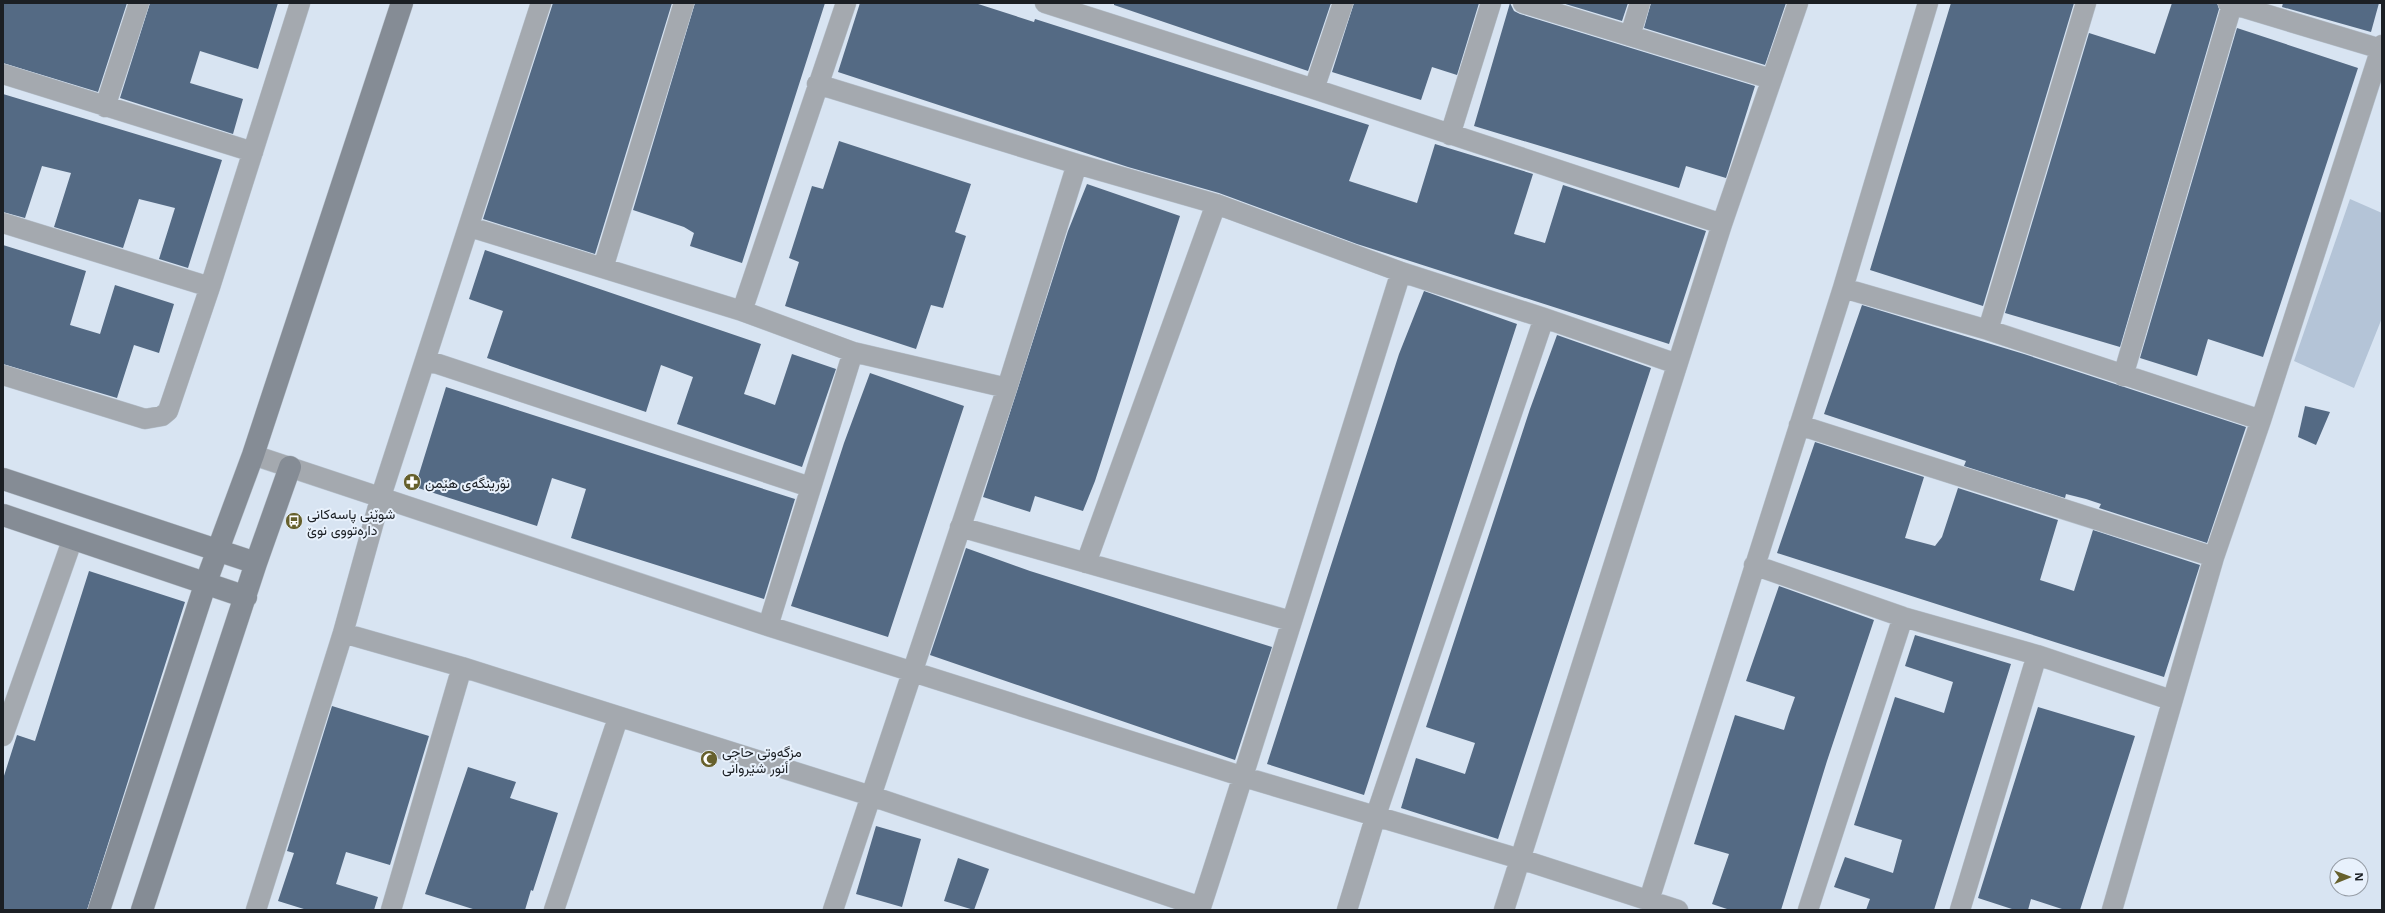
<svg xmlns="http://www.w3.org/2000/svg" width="2385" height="913" viewBox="0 0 2385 913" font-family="'Open Sans',Vazirmatn,sans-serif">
	<rect width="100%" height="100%" fill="#d8e4f2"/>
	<path fill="#b4c4d7" d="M2350,199L2382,213V318L2354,388L2294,361Z"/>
	<path fill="#546a84" d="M3,3H127L98,92L3,63Z
		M150,3H278L258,69L200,51L190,83L243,99L233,134L120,98Z
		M553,3H672L595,254L483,219Z
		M695,3H825L742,263L690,246L694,233L684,227L633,210Z
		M860,3H975L1034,22L1035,19L1369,125L1349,181L1417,203L1435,144L1533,174L1514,234L1545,243L1563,185L1706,231L1669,344L1357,244L1219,193L1128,167L838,72Z
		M1114,3H1331L1308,71L1114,5Z
		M1354,3H1479L1457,75L1432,67L1421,100L1332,72Z
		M1510,3L1514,11L1520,14L1755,86L1726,178L1686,166L1679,188L1474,126Z
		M1562,3H1628L1622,21Z
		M1651,3H1786L1765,65L1644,28Z
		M1951,3H2074L1983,306L1870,270Z
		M2172,3H2217L2219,9L2120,347L2005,313L2089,33L2155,54Z
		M2283,3H2379L2371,32L2282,7Z
		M2237,28L2358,68L2263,357L2208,339L2197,376L2140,358Z
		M3,94L222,160L188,268L159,259L175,208L139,199L123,248L54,227L71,173L42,166L25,218L3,212Z
		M839,141L971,184L955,232L966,236L943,308L931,305L916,349L785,306L799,262L789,258L812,186L823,189Z
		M1087,184L1180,216L1095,481L1083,511L1035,496L1030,512L983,497L1068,231Z
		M3,245L86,271L70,325L100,334L115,285L174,304L159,353L134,345L117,398L3,364Z
		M485,250L761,344L744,394L759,399L775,405L792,354L836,369L802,467L677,424L693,377L661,365L646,412L487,358L503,311L469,299Z
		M1424,291L1517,324L1364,795L1267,764L1399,354Z
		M1862,305L2024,354L2246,427L2207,543L2099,508L2101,504L2086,499L2066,494L2065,498L1964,466L1966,461L1824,414Z
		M1557,335L1651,368L1498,839L1401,808L1416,758L1465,774L1475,743L1426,727L1530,409Z
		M870,373L964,406L888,637L791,606L844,443Z
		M446,387L795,499L764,599L571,538L586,489L552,478L537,526L415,487Z
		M2305,406L2330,412L2316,445L2298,437Z
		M1815,442L1924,477L1905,538L1935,546L1942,537L1958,488L2058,520L2040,580L2074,591L2093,530L2200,565L2164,677L1777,553Z
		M966,548L1030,571L1272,647L1235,760L930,655Z
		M89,571L185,602L87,910H3V779L17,735L35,741Z
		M1779,586L1874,620L1827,761L1781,910H1730L1712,904L1729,854L1694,844L1735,715L1784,730L1789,714L1795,697L1746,681Z
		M1915,635L2011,664L1934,910H1866L1870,899L1834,887L1845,857L1893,873L1902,840L1854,825L1895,697L1944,713L1953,682L1905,666Z
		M332,706L429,736L390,865L346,852L336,884L378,897L374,910H307L278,901L294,853L287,851Z
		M2038,707L2135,736L2080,910H2065L2031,899L2028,910H2015L1978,898Z
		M468,767L516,782L510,798L558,813L533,891L531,890L525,910H476L425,894Z
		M876,826L921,839L902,907L856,894Z
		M958,858L989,869L974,910L944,901Z"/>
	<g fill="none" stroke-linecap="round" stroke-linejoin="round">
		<defs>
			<path id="street" d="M1045,3L1314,89L1722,224
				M1523,3L1771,79
				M2228,3L2381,49
				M1630,36L1640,3
				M3,74L253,152
				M817,84L1077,164L1216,204L1401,272L1544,318L1677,364
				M1314,89L1343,3
				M105,107L139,3
				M1450,135L1491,3
				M3,223L210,287
				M470,227L742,311L853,352L1007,388
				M603,268L684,3
				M1843,288L1988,330L2261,420
				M742,311L846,3
				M1988,330L2086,3
				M426,360L810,487
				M3,375L145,419L162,416L168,411L210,287L300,3
				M2123,376L2232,5
				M1799,425L2214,557
				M253,455L768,626L1244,777L1520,859L1678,910
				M960,527L1291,621
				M1086,563L1216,204
				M1754,565L1903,617L2037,655L2171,700
				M768,626L853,352
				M343,633L462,667L871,796L1201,907
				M3,736L73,538
				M1649,900L1843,288L1928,3
				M256,910L343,633L381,496L541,3
				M391,910L462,667
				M554,910L618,718
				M833,910L1007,388L1077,164
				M1200,910C1269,698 1334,485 1401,272
				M1347,910L1376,815L1544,318
				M1504,910L1722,224L1798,3
				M1808,910L1903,617
				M1960,910L2037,655
				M2112,910L2214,557L2261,420L2382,45"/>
			<path id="secondary" d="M3,479L256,563
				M3,515L246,597
				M99,910L206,582L253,455L402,3
				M142,910L256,563L290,467"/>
		</defs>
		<use href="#street" stroke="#b6c1cd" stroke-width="21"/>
		<use href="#secondary" stroke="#b6c1cd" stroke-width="23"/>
		<use href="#street" stroke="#a4a9af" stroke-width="20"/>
		<use href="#secondary" stroke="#858c95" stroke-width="22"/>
	</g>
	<defs>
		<symbol id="pharmacy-disc" viewBox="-11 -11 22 22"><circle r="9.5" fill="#66602c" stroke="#e8f1fc"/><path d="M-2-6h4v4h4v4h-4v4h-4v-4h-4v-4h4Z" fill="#fff"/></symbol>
		<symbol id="bus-disc" viewBox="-11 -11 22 22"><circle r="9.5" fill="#66602c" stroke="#e8f1fc"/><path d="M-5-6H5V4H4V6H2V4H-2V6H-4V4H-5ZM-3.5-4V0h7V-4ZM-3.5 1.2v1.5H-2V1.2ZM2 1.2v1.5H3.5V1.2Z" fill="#fff"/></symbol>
		<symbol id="mosque-disc" viewBox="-11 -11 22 22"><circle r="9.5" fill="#66602c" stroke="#e8f1fc"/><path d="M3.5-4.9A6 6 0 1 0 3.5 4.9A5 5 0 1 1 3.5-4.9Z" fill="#fff"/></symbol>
	</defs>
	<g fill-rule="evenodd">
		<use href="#pharmacy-disc" x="402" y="472" width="20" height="20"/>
		<use href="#bus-disc" x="284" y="511" width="20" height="20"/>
		<use href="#mosque-disc" x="699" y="749" width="20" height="20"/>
	</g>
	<g text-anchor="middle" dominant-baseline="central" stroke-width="4" stroke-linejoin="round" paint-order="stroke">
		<g font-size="14" fill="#1b1f24" stroke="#e8f1fc" text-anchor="start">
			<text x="425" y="482">نۆرینگه‌ی هێمن</text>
			<text x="307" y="513">شوێنی پاسەکانی<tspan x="307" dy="16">دارەتووی نوێ</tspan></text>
			<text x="722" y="751">مزگەوتی حاجی<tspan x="722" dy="16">أنور شێروانی</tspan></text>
		</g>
	</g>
	<rect width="2385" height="913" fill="none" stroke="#1b1f24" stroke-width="8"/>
	<g transform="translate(2349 877) rotate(89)"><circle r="19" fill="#e8f1fc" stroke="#969da6"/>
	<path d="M0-3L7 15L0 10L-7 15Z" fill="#66602c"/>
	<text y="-6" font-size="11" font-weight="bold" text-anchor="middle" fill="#1b1f24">N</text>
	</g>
</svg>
